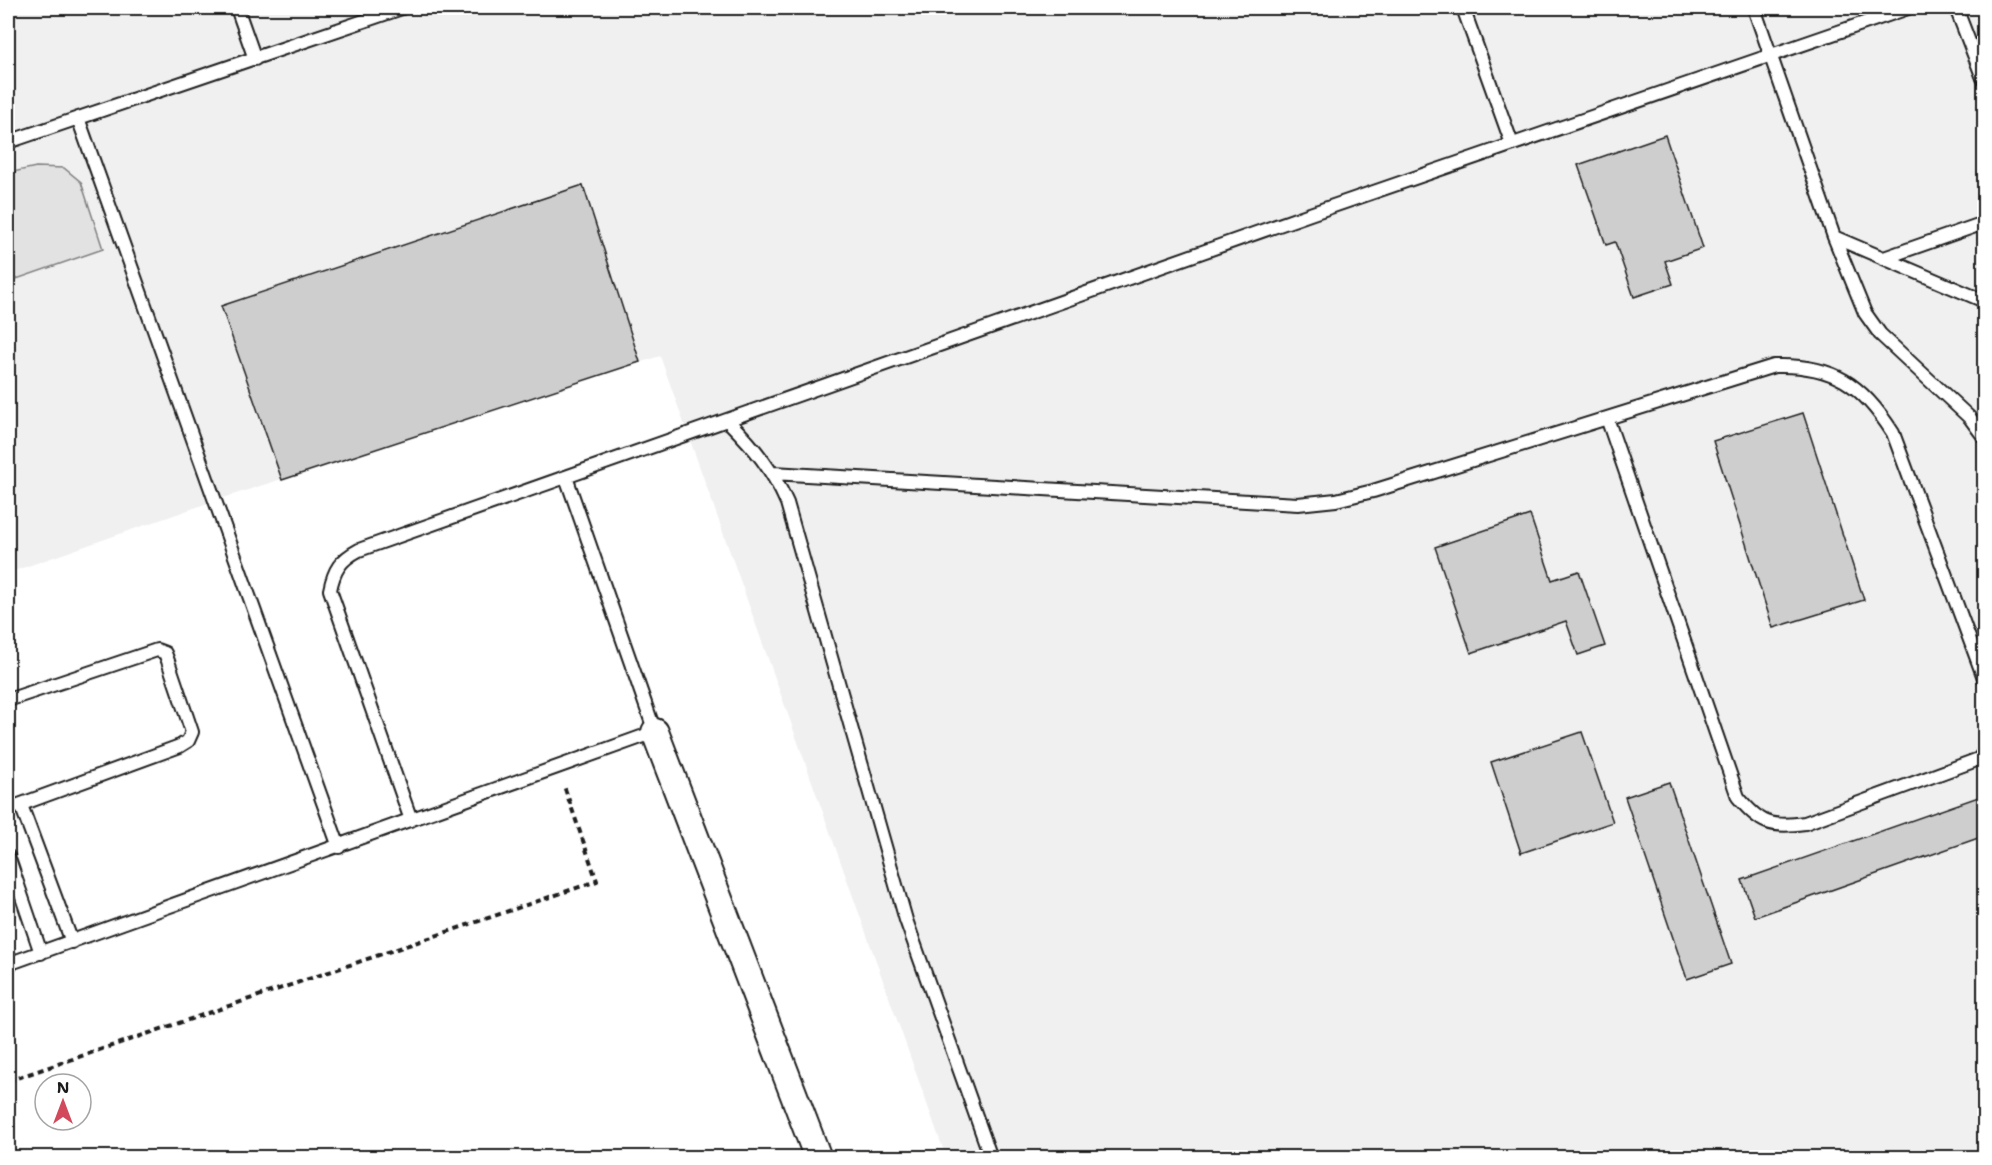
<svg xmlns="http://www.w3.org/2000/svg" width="1992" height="1165" viewBox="0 0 1992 1165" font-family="'Shantell Sans',sans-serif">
	<rect width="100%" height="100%" fill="#fff"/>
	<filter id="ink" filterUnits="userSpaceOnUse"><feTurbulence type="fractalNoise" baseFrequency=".0167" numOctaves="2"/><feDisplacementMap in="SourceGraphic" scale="12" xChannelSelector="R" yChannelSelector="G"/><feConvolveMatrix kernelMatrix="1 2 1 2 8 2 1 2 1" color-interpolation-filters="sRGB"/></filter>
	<g filter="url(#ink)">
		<path fill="#f0f0f0" d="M8,8H1984V1157H946L660,356L214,501L8,573Z"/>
		<path fill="#e2e2e2" stroke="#7f7f7f" stroke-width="1.5" d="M36,167L64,168L81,182L103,249L8,282V173Z"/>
		<path fill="#cecece" stroke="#1c1c1c" stroke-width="1.5" d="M1665,135L1703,248L1665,261L1673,284L1634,297L1615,242L1606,245L1578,165Z
			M583,185L640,362L282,480L221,306Z
			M1803,413L1864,600L1773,628L1713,441Z
			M1530,515L1552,580L1579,571L1605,646L1578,655L1566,621L1471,653L1435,547Z
			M1582,732L1613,822L1521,853L1491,762Z
			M1669,782L1731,964L1687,979L1625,797Z
			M1984,795V836L1755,917L1742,880Z"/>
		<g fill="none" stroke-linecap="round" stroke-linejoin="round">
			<defs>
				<path id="service" d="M237,8L255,59
					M1463,8L1512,144
					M1754,8L1834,237L1865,313L1880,334L1970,418L1984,437
					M1956,8L1983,78
					M78,118L339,847
					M8,142L402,8
					M1834,237L1984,301
					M1884,258L1984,223
					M1607,418L1738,797C1760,824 1771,828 1805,823L1979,759L1984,752
					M729,422C755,448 772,469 787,503L906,920L991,1158
					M773,473L1298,504L1336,500L1373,491L1774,366C1833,364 1862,384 1893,433L1984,678
					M8,700L157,650L165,653L168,661L192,732L188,741L180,746L8,809
					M21,805L72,942
					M411,820L330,590C334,570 340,560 359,550L1310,214L1908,8
					M8,856L41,953
					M8,964L655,732L566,477"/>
				<path id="minor" d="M655,732L818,1158"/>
			</defs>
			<use href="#service" stroke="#1c1c1c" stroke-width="16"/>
			<use href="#minor" stroke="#1c1c1c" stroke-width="30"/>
			<path stroke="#1c1c1c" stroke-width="4" stroke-dasharray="6 4.5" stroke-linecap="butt" d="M8,1081L597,881L564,786"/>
			<use href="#service" stroke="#fff" stroke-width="12"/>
			<use href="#minor" stroke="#fff" stroke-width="26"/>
		</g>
	</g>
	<rect width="1992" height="1165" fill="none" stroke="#fff" stroke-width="30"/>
	<rect x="15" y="15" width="1962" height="1135" fill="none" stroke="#1c1c1c" stroke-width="2" filter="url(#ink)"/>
	<g transform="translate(63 1102)"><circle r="28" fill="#ffffff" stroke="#a4a4a4" stroke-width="1.5"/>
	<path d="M0-4.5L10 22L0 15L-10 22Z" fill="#d1495b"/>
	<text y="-9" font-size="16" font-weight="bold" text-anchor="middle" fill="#1c1c1c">N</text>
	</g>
</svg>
